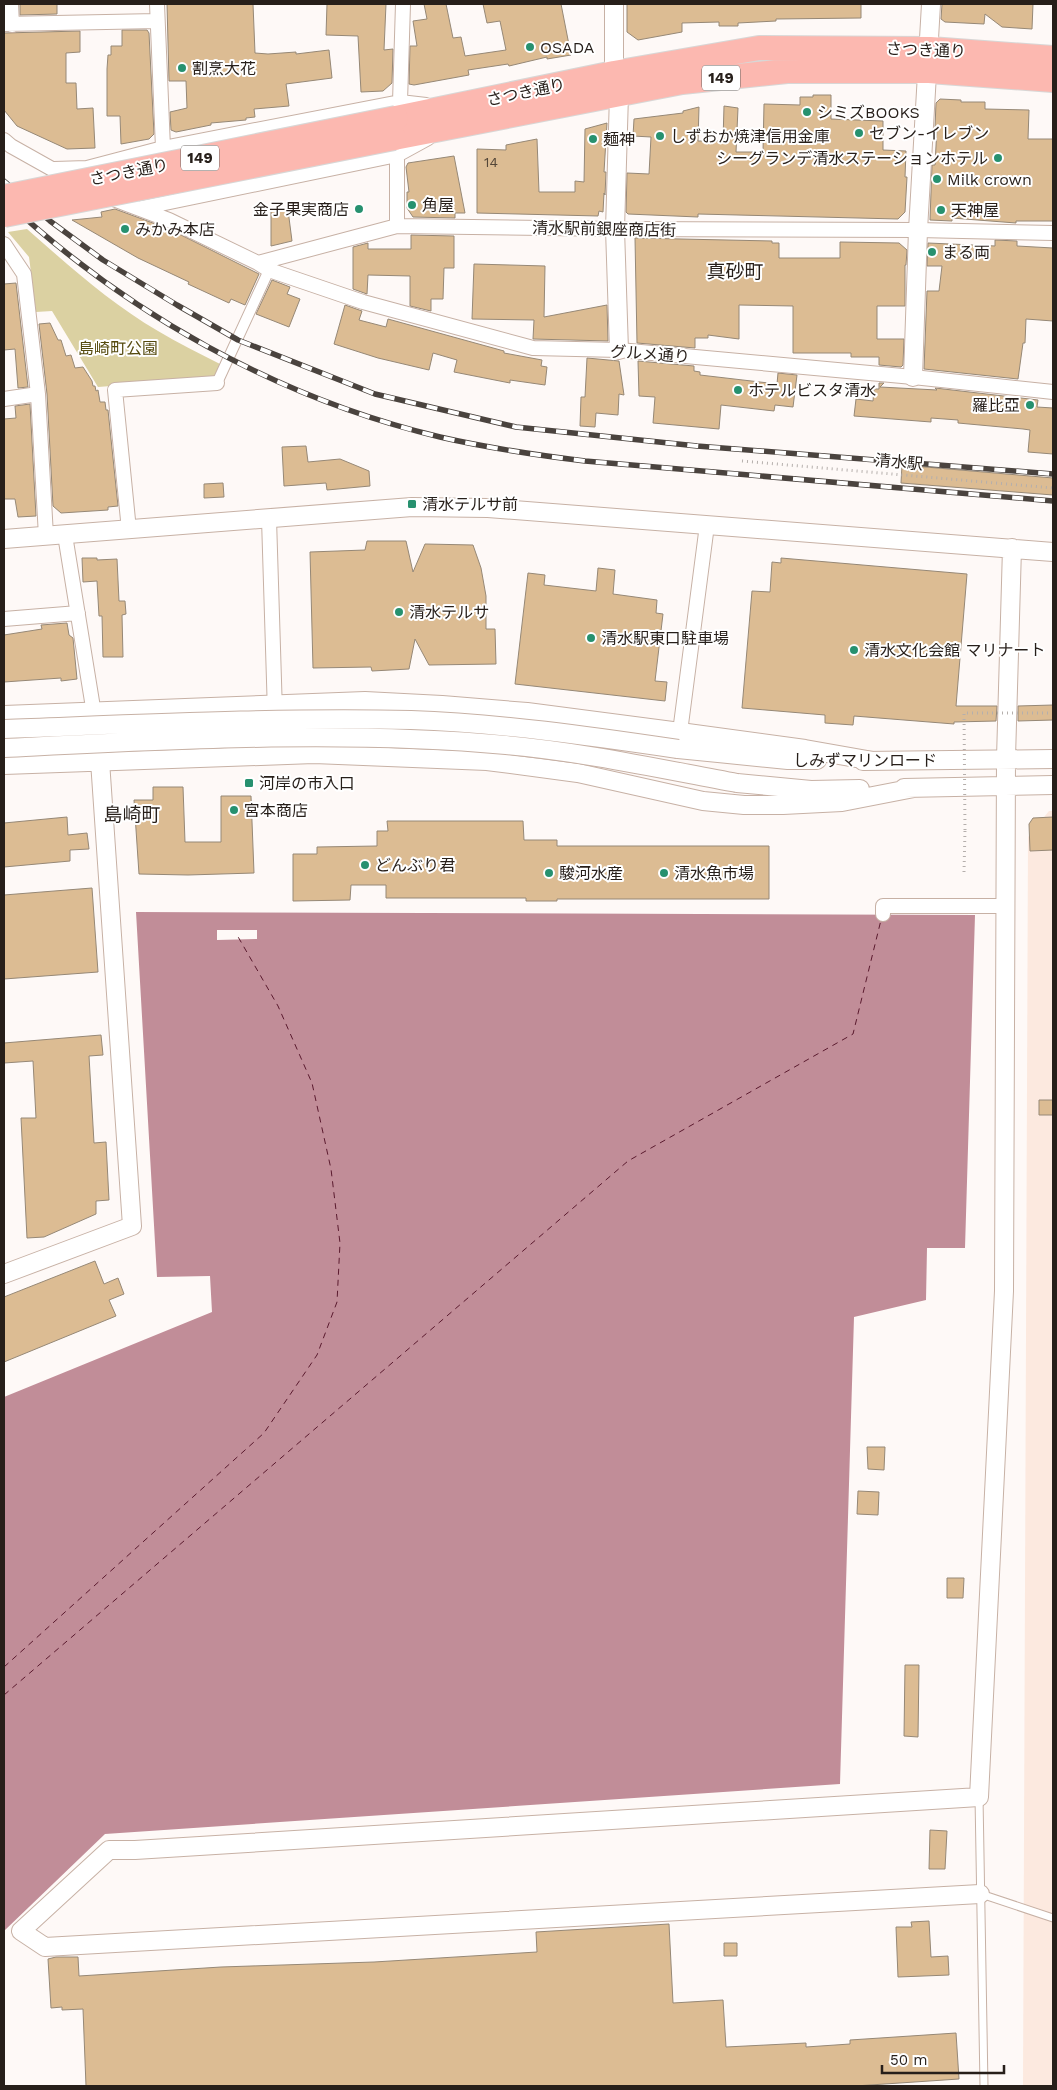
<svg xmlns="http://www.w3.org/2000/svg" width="1057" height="2090" viewBox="0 0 1057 2090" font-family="'Work Sans','Noto Sans JP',sans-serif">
	<rect width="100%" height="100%" fill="#fef9f7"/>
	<path fill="#fce9df" d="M1049,811H1053V2086H1023L1028,837Z"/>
	<path fill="#dbd1a2" d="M27,229C68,265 110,303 158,331C178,343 199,353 220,364L215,378L98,387L52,311L36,312L29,257L8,232Z"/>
	<path fill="#c18d98" d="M136,912L975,915L965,1248H927L926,1300L854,1317L840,1784L105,1834L4,1931V1397L212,1312L210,1276L157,1277Z"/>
	<path fill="#fef9f7" d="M217,930H257V939L217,940Z"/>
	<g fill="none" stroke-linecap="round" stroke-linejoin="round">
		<path stroke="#5a1a2e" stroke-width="1" stroke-dasharray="6 5" stroke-linecap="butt" d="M4,1667L264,1433L317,1355L337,1302L340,1243L331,1169L312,1083L278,1006L237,935
			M4,1695L628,1161L853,1034L881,920"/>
	</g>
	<path fill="#dcbc93" stroke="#968876" d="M20,4H57V14L20,15Z
		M167,4H253L255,53L268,54L296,52V54L329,50L332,78L286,84L289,106L254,109L255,117L246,118V120L211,123V125L176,132L171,130L170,112L187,108L186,81H169Z
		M327,4H386L384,50L393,49L392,83L383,91L361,92L358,36L326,35Z
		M424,4H446L453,38L461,37L465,56L506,50L500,21L487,23L483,4H561L571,55L547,59V57L509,66L508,64L468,70L469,75L414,85L409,84L410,46H417L413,21L427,19Z
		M627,4H861V18L776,19V21L738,23V26H719V22L682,23V32L638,40L627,32Z
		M942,4H1033L1032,29L1002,27L985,14L984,24L945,22L941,19Z
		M122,30H147L149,33L154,134L149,139L121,144L120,116H107V69L108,55H111V46H122Z
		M80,31V52L66,53V83H76L77,109L93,108L95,148L67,149L17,126L4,110V33Z
		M813,95H831V119L883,121V150L906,151L905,177H907L905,212L898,219L698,214V217L628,214L626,212L627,173L649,174L651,137L633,136L634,119L683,113V111L699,107L698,141H723L724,106L738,108L736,152H763L764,104L800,105V97H813Z
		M940,99L961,100V102H985V109L1029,110L1028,139H1053V221H1016V223L952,218V221L930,220L932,165H935L937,127H935L936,103Z
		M607,123L604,172H606L605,195L604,193L603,212L599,211L598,216L477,213V149L506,150V145L537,139L539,192H575V181L584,182L585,129Z
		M454,156L465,213H455V218L413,217L407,208V192H409L406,167L408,163Z
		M115,209L153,223L178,236L179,234L259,274L245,305L231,299L229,303L188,284L189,282L138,258L72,220L102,217L101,212Z
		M288,210L292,241L271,246V211Z
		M411,235L454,236V268H444L443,299H431V311L410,306V276L368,275L367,294L353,289V247L368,243V249H411Z
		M635,238L772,241V243H779V258H840V242L899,243L907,250L906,265H905V306H877V339H904L903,365L901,367L879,365V357H851V353H793V306L739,305V339L708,335V338H695V348L637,343Z
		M995,240L1017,241V246L1053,248V321L1026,319L1025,343H1023L1018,379L924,369L927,291H939L942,266H927L928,243L995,246Z
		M474,264L545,266L544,317L607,305L608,341L533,339L534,320L472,319Z
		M272,280L290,287L287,294L300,299L289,327L256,314Z
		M16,283L28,387L18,388L15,349L4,350V284Z
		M345,305L362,311L359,320L386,327L388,319L504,351V353L542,360L541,366L547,367L545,385L510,380V383L454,372L457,360L433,353L429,370L378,358L334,344Z
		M50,323L58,340H61L66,356L71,355L75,368L83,367L92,381L93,386H95L96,391L98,390L100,402H105L106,410H108L118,506L108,507V510L61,513L53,506L47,394L39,324Z
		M587,358L619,361L624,395L619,394L618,415L596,413L595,427L580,426L581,397H585Z
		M638,361L694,366V371L700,372V375L777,384L778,373L797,375L793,407L775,405L774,411L721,405L719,429L653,423L655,397L639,396Z
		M879,383H884L880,387L937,390L935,388L1038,400L1037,407L1053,408V454L1028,452L1030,430L1023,429L958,423V420L931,418V422L854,416L856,399L873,401L874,389H879Z
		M30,404L36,516L18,517L15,499H4V419L16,418L15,406Z
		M306,446L308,462L340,459L369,471L370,486L327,490L326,483L284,486L282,447Z
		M902,465L1053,478V495L901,483Z
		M223,483L224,497L204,498V484Z
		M367,541H406L413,572L425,544L473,545L481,568L486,596V629H495L496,664L429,665L415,639L409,669L372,671L371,667L313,668L310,552L365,550Z
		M82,558H97V560L117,559L119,601H125L126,614L122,615L123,657H103L102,616H99L97,581L83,582Z
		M781,558L967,574L956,706H997L996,721L954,722V724L854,716L853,725L825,723V715L742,708L752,591L770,592L772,562L781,563Z
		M598,568L615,570L613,594L657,600L656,613L663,614L655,681L667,682L665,701L515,684L528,573L545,575L544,585L596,591Z
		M67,623L69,635L73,638L77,679L61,681V678L4,682V635L42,629L41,625Z
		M1053,705V720L1018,721V706Z
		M153,787H183L185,842H221V796H251L254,873L188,875L139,874L134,800H153Z
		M67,817L68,835L87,833L89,849L70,850V861L4,867V823Z
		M1053,817V850L1030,851L1029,824L1033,818Z
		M387,821H523L524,840H557V846H769V899H557V901H526V898H386V885H351L350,900L293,901V854H317V847L377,846V831H388Z
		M92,888L98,972L4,979V895Z
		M101,1035L103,1055L89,1056L94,1143L106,1142L109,1200L96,1201V1214L44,1237L27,1238L21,1118H36L33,1061L4,1063V1043Z
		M1039,1100H1053V1115H1039Z
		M95,1261L104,1284L118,1278L124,1294L109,1300L116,1316L4,1362V1297Z
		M867,1447H885L884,1470L868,1469Z
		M858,1491L879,1492L878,1515L857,1514Z
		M947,1578H964L963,1598H947Z
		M905,1665H919L918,1737L904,1736Z
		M930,1830L947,1831L945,1869H929Z
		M929,1921L931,1957L948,1956L949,1975L898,1977L896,1927H912L911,1922Z
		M669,1924L673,2003L723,2000L726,2047L806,2043V2047L850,2044V2040L956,2033L959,2079L855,2086H86L83,2009L62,2010V2007L51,2008L48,1959L56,1957H78L79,1976L221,1967L374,1962L537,1952L536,1932Z
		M724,1943H737V1956H724Z"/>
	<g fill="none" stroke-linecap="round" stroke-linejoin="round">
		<defs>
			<path id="service" d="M979,1797L984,2086
				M981,1894L1053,1918"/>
			<path id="pedestrian" d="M217,383L269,270"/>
			<path id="minor" d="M11,4L12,25
				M157,4L163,148
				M4,24L157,21
				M400,102L403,4
				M4,140L11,146L77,183
				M397,155V226
				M54,169L87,168L163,148L400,102L426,105
				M108,197L169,220L258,263L397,226L615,229L918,230L1053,233
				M141,208L397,155L428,138
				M4,244L24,274L38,394
				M258,263L269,270L363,302L533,348L619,350L913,377L1053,392
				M4,399L38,394L46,536
				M269,519L275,713
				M129,530L115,390L217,383
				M65,535L95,720
				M4,619L78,613
				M680,732L707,525
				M883,914V906H1006"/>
			<path id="tertiary" d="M614,4V73L619,95L615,229L619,350
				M913,377L918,230L931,4
				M4,539L412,507L488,508L1053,552
				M4,715L365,701L442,705L527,712L680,732L805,749L873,761
				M678,749L788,760H817
				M863,761L1053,759
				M4,765L314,754L487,761L578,773L703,801L744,805H783L842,802L914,788
				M737,783L811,790L860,789
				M904,788L1053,785
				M4,1274L132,1226L100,761
				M980,1894L45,1947L21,1931L109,1850H135L979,1797L1004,1291L1006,758L1012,548"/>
			<path id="trunk" d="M396,118L614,73L759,48L930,49L1053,58
				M394,138L682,82L787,71H929L1053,80"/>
		</defs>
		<use href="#service" stroke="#c7b1a5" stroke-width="9"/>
		<use href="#pedestrian" stroke="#c7b1a5" stroke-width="12"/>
		<use href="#minor" stroke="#c7b1a5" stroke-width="16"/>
		<use href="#tertiary" stroke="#c7b1a5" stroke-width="20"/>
		<use href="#trunk" stroke="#d8d7d6" stroke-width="26"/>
		<path stroke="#b5afac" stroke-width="3" stroke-dasharray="1 4" stroke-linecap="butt" d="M742,461L1053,488
			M964,872L965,830"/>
		<use href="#service" stroke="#fff" stroke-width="7"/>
		<use href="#pedestrian" stroke="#fff" stroke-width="10"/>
		<use href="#minor" stroke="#fff" stroke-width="14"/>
		<use href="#tertiary" stroke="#fff" stroke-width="18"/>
		<use href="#trunk" stroke="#fcb8b0" stroke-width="24"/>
		<defs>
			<path id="rail" d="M4,181L50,221L103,260L177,305L238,340L375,394L516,427L697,446L1053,474
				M4,199C126,313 277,398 440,437C488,448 536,455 585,461L1053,501"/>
		</defs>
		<use href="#rail" stroke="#4a433e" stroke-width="5.5"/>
		<use href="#rail" stroke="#fff" stroke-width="4" stroke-dasharray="11" stroke-linecap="butt"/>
		<defs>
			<path id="tertiary-bridge" d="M4,729C139,724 276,717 411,720C500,723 590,736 678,749
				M4,748C169,740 341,730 506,745C584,752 661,769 737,783"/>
			<path id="trunk-bridge" d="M4,197L396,118
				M4,215L394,138"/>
		</defs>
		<use href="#tertiary-bridge" stroke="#c7b1a5" stroke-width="20" stroke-linecap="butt"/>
		<use href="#trunk-bridge" stroke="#d8d7d6" stroke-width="26" stroke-linecap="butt"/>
		<path stroke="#b5afac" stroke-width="3" stroke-dasharray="1 4" stroke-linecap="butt" d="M965,830L964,713H1053"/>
		<use href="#tertiary-bridge" stroke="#fff" stroke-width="18"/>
		<use href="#trunk-bridge" stroke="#fcb8b0" stroke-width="24"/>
	</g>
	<g fill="#27916f" stroke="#fff" stroke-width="2">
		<circle cx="530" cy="47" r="5"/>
		<circle cx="182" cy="68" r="5"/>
		<circle cx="807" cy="112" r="5"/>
		<circle cx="859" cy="133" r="5"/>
		<circle cx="660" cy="136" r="5"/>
		<circle cx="593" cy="139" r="5"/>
		<circle cx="998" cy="158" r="5"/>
		<circle cx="937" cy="179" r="5"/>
		<circle cx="412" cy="205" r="5"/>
		<circle cx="359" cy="209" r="5"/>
		<circle cx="941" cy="210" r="5"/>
		<circle cx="125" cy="229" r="5"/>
		<circle cx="932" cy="252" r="5"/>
		<circle cx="738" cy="390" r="5"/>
		<circle cx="1030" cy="405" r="5"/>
		<rect x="407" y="499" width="10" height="10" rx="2.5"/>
		<circle cx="399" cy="612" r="5"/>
		<circle cx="591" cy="638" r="5"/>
		<circle cx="854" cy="650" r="5"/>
		<rect x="244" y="778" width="10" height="10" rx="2.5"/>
		<circle cx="234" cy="810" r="5"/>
		<circle cx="365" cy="865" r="5"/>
		<circle cx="549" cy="873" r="5"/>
		<circle cx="664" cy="873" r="5"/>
	</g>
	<g text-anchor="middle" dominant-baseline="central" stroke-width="4" stroke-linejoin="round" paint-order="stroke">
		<g font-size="14" fill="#544638">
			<text x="491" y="162">14</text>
		</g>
		<g fill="#fff" stroke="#68625f" stroke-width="1">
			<rect x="702" y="65.5" width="38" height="25" rx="4"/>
			<rect x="181" y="145.5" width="38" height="25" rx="4"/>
		</g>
		<g font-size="15" font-weight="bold" fill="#271f1a">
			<text x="721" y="78">149</text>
			<text x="200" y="158">149</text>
		</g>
		<g font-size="16" fill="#271f1a" stroke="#fff" text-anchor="start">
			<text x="540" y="47">OSADA</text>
			<text x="192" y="68">割烹大花</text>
			<text x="817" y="112">シミズBOOKS</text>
			<text x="869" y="133">セブン-イレブン</text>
			<text x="670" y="136">しずおか焼津信用金庫</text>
			<text x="603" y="139">麺神</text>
			<text x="988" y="158" text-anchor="end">シーグランデ清水ステーションホテル</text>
			<text x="947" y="179">Milk crown</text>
			<text x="422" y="205">角屋</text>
			<text x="349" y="209" text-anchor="end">金子果実商店</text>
			<text x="951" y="210">天神屋</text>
			<text x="135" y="229">みかみ本店</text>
			<text x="942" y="252">まる両</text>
			<text x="748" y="390">ホテルビスタ清水</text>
			<text x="1020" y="405" text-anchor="end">羅比亞</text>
			<text x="422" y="504">清水テルサ前</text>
			<text x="409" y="612">清水テルサ</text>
			<text x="601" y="638">清水駅東口駐車場</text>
			<text x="864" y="650">清水文化会館 マリナート</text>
			<text x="259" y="783">河岸の市入口</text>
			<text x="244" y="810">宮本商店</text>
			<text x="375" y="865">どんぶり君</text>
			<text x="559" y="873">駿河水産</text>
			<text x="674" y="873">清水魚市場</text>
		</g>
		<g font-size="16" fill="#271f1a" stroke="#fff">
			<text transform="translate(926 50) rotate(2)">さつき通り</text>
			<text transform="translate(526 92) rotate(-12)">さつき通り</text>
			<text transform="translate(129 172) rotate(-11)">さつき通り</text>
			<text transform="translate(604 229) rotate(1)">清水駅前銀座商店街</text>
			<text transform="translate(650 354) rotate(4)">グルメ通り</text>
			<text transform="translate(899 462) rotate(5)">清水駅</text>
			<text x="865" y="760">しみずマリンロード</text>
		</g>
		<g font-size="16" fill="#554a0e" stroke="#fff">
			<text x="118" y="348">島崎町公園</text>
		</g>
		<g font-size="19" fill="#271f1a" stroke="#fff">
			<text x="735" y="271">真砂町</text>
			<text x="132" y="814">島崎町</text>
		</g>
	</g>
	<rect width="1057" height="2090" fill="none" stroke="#271f1a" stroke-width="10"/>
	<path d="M882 2065v8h122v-8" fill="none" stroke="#271f1a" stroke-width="2.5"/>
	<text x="890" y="2065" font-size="15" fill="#271f1a" stroke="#ffffff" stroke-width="4" paint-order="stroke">50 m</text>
</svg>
